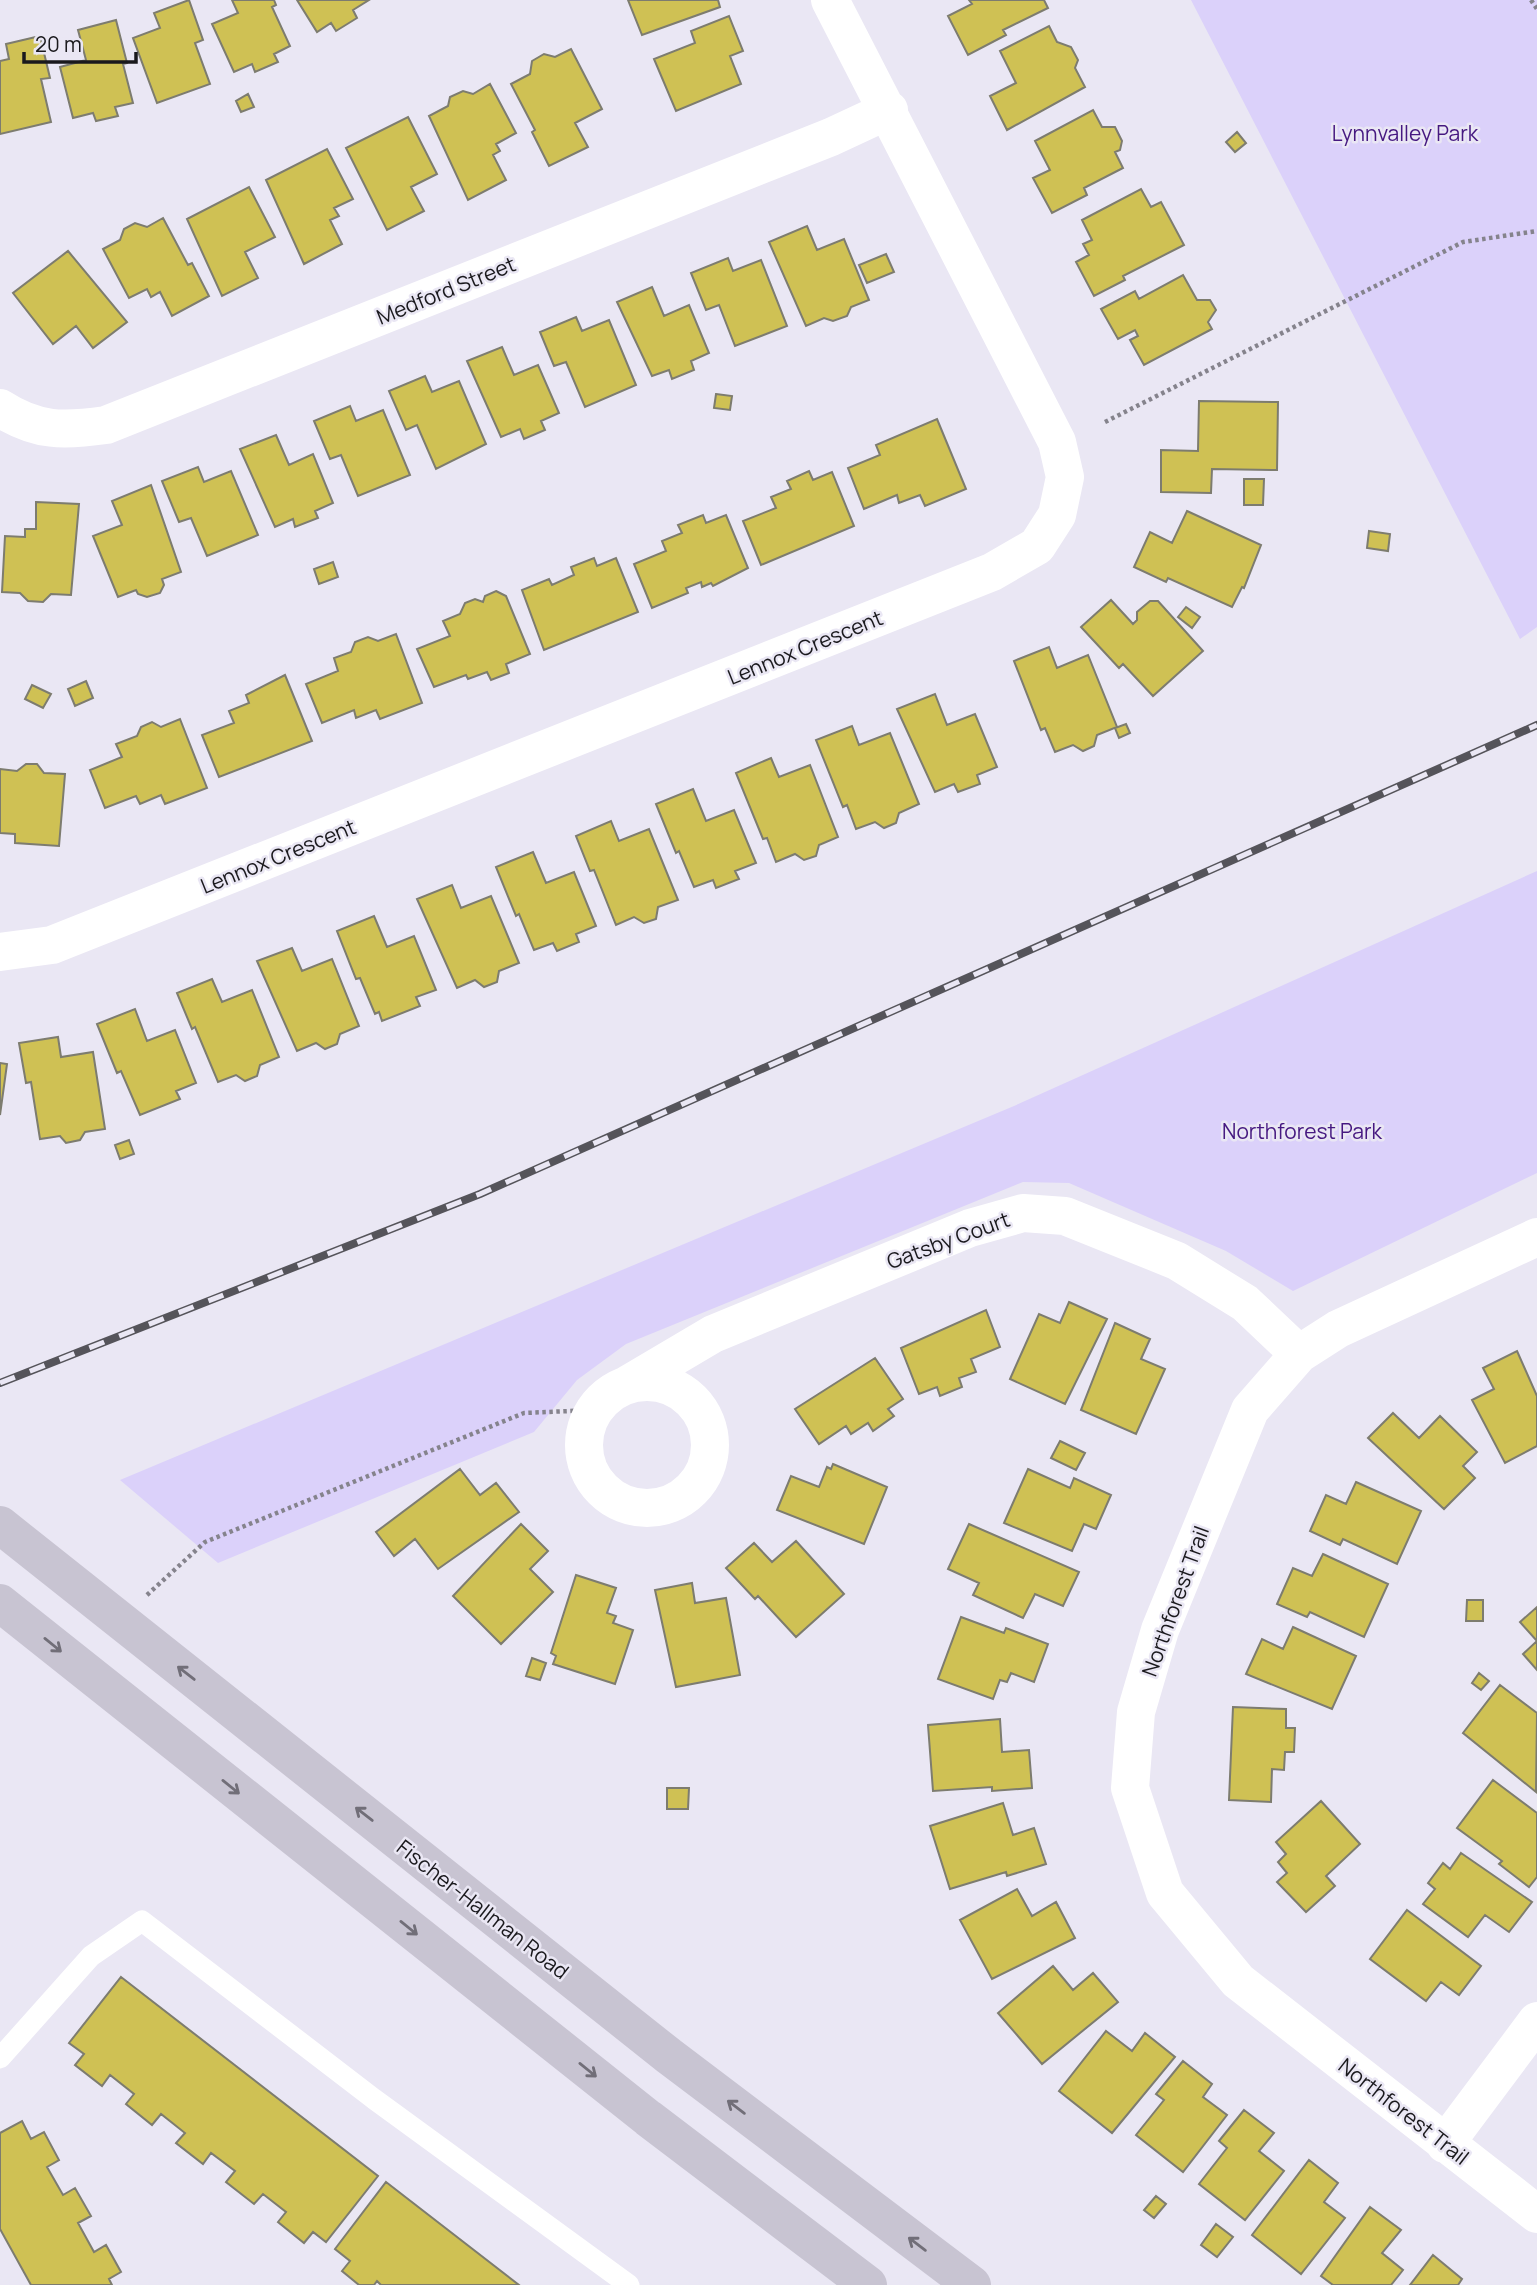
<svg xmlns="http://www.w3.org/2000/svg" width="1537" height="2285" viewBox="0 0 1537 2285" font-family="Manrope,sans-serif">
	<rect width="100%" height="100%" fill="#eae7f4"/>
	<path fill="#dbd1fa" d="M1191,0H1537V627L1520,639Z
		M1537,871V1173L1293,1291L1226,1251L1069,1183L1023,1182L626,1344L577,1380L534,1432L218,1563L120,1480L1014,1106Z"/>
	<path fill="#cfc154" stroke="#7d7c6f" stroke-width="2" d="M189,0L203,40L195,43L210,84L157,103L133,38L160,28L154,13Z
		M232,0H274L276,5L272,7L290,46L274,54L278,62L255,72L252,64L234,72L212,24L238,13Z
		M297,0H369L353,10L357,18L336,31L331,23L317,32Z
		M628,0H718L720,7L642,35Z
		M969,0H1044L1048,8L1003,30L1006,35L968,55L948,16L972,4Z
		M729,16L743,51L730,56L741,84L676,111L654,59L695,43L691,31Z
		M116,20L127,63L123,64L133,103L115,107L118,116L96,121L93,113L73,118L60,67L86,60L78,30Z
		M1049,26L1057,42L1071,47L1078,60L1075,68L1085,87L1007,130L990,96L1016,83L1000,51Z
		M40,36L50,78L41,79L51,122L0,134V61L9,59L6,44Z
		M571,49L602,109L575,123L588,147L549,166L532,132L535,130L511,84L530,74L532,61L544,54L555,57Z
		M490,84L516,133L496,144L500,151L493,155L506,180L468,200L429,116L448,106L450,97L463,91L473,94Z
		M248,94L254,107L241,112L236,101Z
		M1093,110L1102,127H1115L1122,141L1120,150L1115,152L1123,168L1084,188L1087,195L1052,213L1033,178L1050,170L1035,141Z
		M408,117L437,174L411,187L424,211L387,230L346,148Z
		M1237,132L1246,143L1235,152L1226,142Z
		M327,149L353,199L334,208L339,216L330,220L342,244L304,264L266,180Z
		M249,187L275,237L245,252L258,278L222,296L187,219Z
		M1141,189L1151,207L1161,202L1184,245L1123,276L1125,280L1094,296L1076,262L1089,255L1083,244L1092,240L1082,220Z
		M163,218L188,265L192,263L209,296L172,316L160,292L151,297L147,289L129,298L103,249L120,240L124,229L135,223L147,227Z
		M807,226L817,250L844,239L869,300L851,307L847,316L833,321L824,318L806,326L769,242Z
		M68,251L127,322L93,348L76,326L53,344L13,293Z
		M886,254L894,272L867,283L859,265Z
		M728,258L733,271L761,260L787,326L735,346L719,305L706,310L691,273Z
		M1183,275L1197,300H1210L1216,310L1208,322L1212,329L1144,365L1130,340L1138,336L1135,330L1118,339L1101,309L1135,291L1139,299Z
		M652,287L664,316L689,305L709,353L691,361L694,370L672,379L669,370L652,376L617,302Z
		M576,317L582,331L609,320L636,385L585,407L566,362L554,366L540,332Z
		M502,347L514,375L538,365L559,413L541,421L545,430L524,439L520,429L501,437L467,361Z
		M425,376L432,392L459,381L486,444L436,469L417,425L406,430L389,391Z
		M716,394L732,396L730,410L714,408Z
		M1199,401L1278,402L1277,470L1212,469L1211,493L1161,492V450L1198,451Z
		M350,406L356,421L383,410L410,475L358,496L341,455L330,459L314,421Z
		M937,419L966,489L925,506L920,495L899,503L897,495L864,509L848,468L880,455L876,445Z
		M276,435L289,465L313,454L333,503L315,511L318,518L295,527L293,519L275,527L240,449Z
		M198,467L204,482L231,471L258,535L207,556L191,518L179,522L162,481Z
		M809,471L813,480L832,472L854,526L761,565L743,521L776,508L771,497L791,489L787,481Z
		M1244,479H1264L1263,505H1244Z
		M151,485L181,572L162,579L164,585L160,593L147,597L138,594L136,590L118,597L93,536L122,525L112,501Z
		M36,502L79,504L71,595L51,594L43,602L28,601L20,593L2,592L5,536L25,537V529H36Z
		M1187,511L1261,545L1244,588L1242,587L1232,607L1168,578L1166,582L1134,567L1150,532L1172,543Z
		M703,515L706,523L726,515L748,568L713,586L711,583L702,587L701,582L686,588L688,593L652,608L634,564L666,551L662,541L682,533L678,525Z
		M1369,531L1390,534L1388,551L1367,548Z
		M594,558L597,566L616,558L638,612L544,650L522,590L549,579L552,585L574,575L571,567Z
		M333,562L338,577L319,584L314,569Z
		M496,591L506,596L530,654L506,664L509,673L491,680L487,672L468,679L466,675L434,687L417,649L450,636L443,621L460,614L465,603L475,599L483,602L485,596Z
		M1111,600L1133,624L1137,620V612L1150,601H1158L1203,651L1153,696L1123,664L1119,668L1081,627Z
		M1186,607L1200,617L1192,628L1178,617Z
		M396,634L422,703L380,719L376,710L356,718L354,710L322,723L306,684L338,671L334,658L351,652L355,642L368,637L378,641Z
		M1049,647L1057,668L1088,655L1117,727L1097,735L1094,746L1083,751L1073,745L1055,752L1045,728L1041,730L1014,661Z
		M285,675L312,741L219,777L202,735L234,723L229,711L249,703L246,695Z
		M86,681L93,698L75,706L68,689Z
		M32,685L51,694L43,708L25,699Z
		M935,694L947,725L975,714L997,767L977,775L980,784L958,792L954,784L935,792L897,709Z
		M180,719L207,788L165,804L161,795L140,804L136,796L105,808L90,770L122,757L116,744L137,736L141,727L152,722L161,727Z
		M1126,724L1130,733L1119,738L1115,728Z
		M852,726L859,745L890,733L919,804L899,813L896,823L884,828L875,822L856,829L847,805L843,807L816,740Z
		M771,758L779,777L810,765L838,837L819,845L816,856L804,860L795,854L776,862L767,838L763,839L736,773Z
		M26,764H37L44,773L65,774L59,846L15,843V834L0,833V769L17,771Z
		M693,789L706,821L734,810L756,863L735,871L739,879L716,888L713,880L694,887L679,851L676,853L656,804Z
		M611,821L619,841L649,829L678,900L658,907L656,919L644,923L634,917L616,925L594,870L590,871L576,836Z
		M533,852L546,883L574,872L596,926L576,934L579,942L557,951L553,943L534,950L519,914L516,916L496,867Z
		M452,885L461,908L491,896L519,963L499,971L497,982L484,987L475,980L457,988L417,899Z
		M374,916L387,947L414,936L436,990L416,997L420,1006L382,1021L379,1012L375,1014L360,978L356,979L337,931Z
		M292,948L302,971L332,959L359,1026L340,1034L337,1044L325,1049L316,1043L297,1051L257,961Z
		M212,979L222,1002L252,990L279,1057L260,1065L257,1076L245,1081L236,1075L218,1082L195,1027L192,1029L177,993Z
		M135,1009L147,1041L175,1030L196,1083L176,1091L180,1099L140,1115L121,1071L117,1073L97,1024Z
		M58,1037L61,1057L93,1052L105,1129L85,1132L80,1140L66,1143L60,1136L40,1139L31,1082L26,1083L19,1043Z
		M0,1063L7,1064L0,1115Z
		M129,1140L134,1154L120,1159L115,1145Z
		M1069,1302L1107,1319L1065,1404L1010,1379L1039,1314L1060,1323Z
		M986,1310L1000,1347L971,1359L976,1372L959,1378L962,1387L940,1396L937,1387L919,1394L901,1348Z
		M1115,1323L1150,1339L1141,1359L1165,1369L1136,1434L1081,1410Z
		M1517,1351L1537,1396V1446L1505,1463L1472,1400L1494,1389L1483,1368Z
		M875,1358L903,1399L888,1409L894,1416L873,1431L868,1423L851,1434L846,1426L819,1444L795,1409Z
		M1393,1413L1419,1438L1440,1416L1477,1452L1463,1466L1475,1478L1444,1509L1368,1438Z
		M1060,1441L1085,1453L1076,1470L1051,1458Z
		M833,1464L887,1487L864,1544L777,1510L791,1476L819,1487L827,1467L831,1469Z
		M460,1469L480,1495L496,1483L519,1512L438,1569L415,1539L394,1556L376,1532Z
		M1028,1469L1070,1488L1074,1478L1111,1495L1096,1529L1084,1524L1072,1551L1004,1523Z
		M1356,1482L1421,1511L1397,1564L1343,1539L1340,1545L1310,1531L1326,1495L1346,1504Z
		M521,1524L548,1551L530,1569L553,1592L501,1644L453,1596Z
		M969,1524L1079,1572L1063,1606L1035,1594L1023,1618L973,1595L979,1583L948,1569Z
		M796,1541L844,1594L796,1637L758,1596L755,1599L726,1568L754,1543L772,1562Z
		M1323,1554L1388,1584L1364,1637L1310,1612L1307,1617L1277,1604L1293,1568L1312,1576Z
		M576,1575L616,1588L607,1613L616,1616L613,1623L633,1630L615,1684L553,1664L556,1656L551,1653Z
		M692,1583L695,1603L726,1598L740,1675L676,1687L655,1590Z
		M1467,1600H1483V1621H1466Z
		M1537,1607V1670L1523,1654L1537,1641L1520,1622Z
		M961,1617L1004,1633L1006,1628L1048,1644L1034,1682L1011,1673L1007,1682L1000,1680L993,1699L938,1679Z
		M1293,1627L1356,1656L1332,1709L1246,1674L1262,1639L1283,1649Z
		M532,1658L546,1663L540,1680L526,1676Z
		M1479,1673L1489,1681L1481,1690L1472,1683Z
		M1500,1685L1537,1713L1536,1792L1463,1733Z
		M1233,1707L1286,1709V1728H1295L1294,1752H1285L1284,1770L1272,1769L1271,1802L1229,1800Z
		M1000,1719L1002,1752L1029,1750L1032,1788L992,1791V1787L933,1791L928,1725Z
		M1493,1780L1537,1813V1877L1529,1887L1499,1864L1502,1861L1457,1828Z
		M667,1788H689L688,1809H667Z
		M1321,1801L1360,1844L1326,1876L1335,1886L1306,1912L1277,1882L1287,1873L1278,1862L1286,1854L1276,1842Z
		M1003,1803L1013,1835L1034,1828L1046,1864L1007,1876L1006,1872L950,1889L930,1826Z
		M1461,1853L1532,1902L1509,1932L1485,1915L1468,1937L1423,1904L1435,1889L1428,1883L1443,1863L1450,1869Z
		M1017,1889L1032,1916L1056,1902L1075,1938L992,1979L960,1920Z
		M1407,1910L1481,1966L1459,1995L1441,1982L1426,2001L1370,1959Z
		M1053,1966L1073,1990L1093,1973L1118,2002L1042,2064L998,2013Z
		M121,1977L378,2176L326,2242L313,2232L304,2243L278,2222L286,2212L263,2194L254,2204L226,2182L235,2171L211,2153L203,2164L176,2143L185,2133L161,2114L152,2125L126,2104L134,2094L110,2075L102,2086L75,2065L84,2054L69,2043Z
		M1106,2031L1132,2051L1145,2033L1175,2057L1112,2133L1059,2091Z
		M1183,2061L1212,2084L1203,2097L1227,2115L1183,2172L1136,2135L1164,2100L1156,2094Z
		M1244,2110L1274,2133L1259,2151L1284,2171L1245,2220L1199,2184L1227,2148L1219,2141Z
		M22,2121L31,2139L44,2132L59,2160L47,2167L63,2195L75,2188L91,2216L78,2223L94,2252L106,2245L121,2272L109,2279L112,2285H31L0,2229V2133Z
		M1309,2160L1338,2183L1324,2202L1345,2218L1301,2274L1252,2235Z
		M386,2182L519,2285H381L377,2281L374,2285H359L342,2271L350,2261L335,2249Z
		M1156,2196L1166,2204L1154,2218L1144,2210Z
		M1370,2207L1401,2230L1382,2253L1403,2270L1391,2285H1333L1321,2276Z
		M1216,2224L1233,2237L1217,2257L1201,2245Z
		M1433,2255L1462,2279L1458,2285H1410Z"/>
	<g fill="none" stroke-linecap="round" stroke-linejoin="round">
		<path stroke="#85838c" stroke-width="4.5" stroke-dasharray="3.5 3.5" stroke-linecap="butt" d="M1531,0L1537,9
			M1105,422L1463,242L1537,231
			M147,1595L205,1542L524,1413L594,1410"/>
		<path stroke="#fff" stroke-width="21" d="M0,2058L91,1956L142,1921L374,2099L629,2285"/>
		<path stroke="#fff" stroke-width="38" d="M0,408C37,432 64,431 106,425L831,137L889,110
			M0,952L52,945L992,572L1037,546L1057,515L1065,477L1057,442L830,0
			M1537,1237L1338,1329L1299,1354L1250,1410L1160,1630L1136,1712L1130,1788L1165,1893L1238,1981L1537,2214
			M584 1445a63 63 0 1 1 126 0a63 63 0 1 1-126 0Z
			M625,1386L713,1334L970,1228L1023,1213L1065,1216L1177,1261L1245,1303L1299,1354
			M1445,2144L1537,2021"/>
		<path stroke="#c8c4d2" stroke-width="38" d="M0,1525L669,2056L972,2285
			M0,1603L648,2118L868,2285"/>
		<defs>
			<path id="rail" d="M0,1383L480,1194L1537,725"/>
		</defs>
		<use href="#rail" stroke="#55545a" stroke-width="8"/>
		<use href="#rail" stroke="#eae7f4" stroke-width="5" stroke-dasharray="16" stroke-linecap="butt"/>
	</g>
	<defs><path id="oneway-shaft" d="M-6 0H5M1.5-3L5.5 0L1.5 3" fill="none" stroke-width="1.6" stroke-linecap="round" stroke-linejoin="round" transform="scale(1.75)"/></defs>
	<g stroke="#716e78">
		<use href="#oneway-shaft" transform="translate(53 1645) rotate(39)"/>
		<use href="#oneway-shaft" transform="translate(186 1673) rotate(-142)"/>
		<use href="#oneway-shaft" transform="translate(231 1787) rotate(39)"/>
		<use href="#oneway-shaft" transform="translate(364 1814) rotate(-142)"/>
		<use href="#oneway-shaft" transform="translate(409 1928) rotate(39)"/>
		<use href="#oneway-shaft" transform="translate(588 2070) rotate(39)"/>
		<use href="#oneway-shaft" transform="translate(736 2107) rotate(-143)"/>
		<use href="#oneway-shaft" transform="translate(917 2244) rotate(-143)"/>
	</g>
	<g text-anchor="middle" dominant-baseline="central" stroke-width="5" stroke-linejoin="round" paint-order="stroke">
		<g font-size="21" fill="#461981" stroke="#eae7f4">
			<text x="1405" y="133">Lynnvalley Park</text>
			<text x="1302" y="1131">Northforest Park</text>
		</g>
		<g font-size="21" fill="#1a191d" stroke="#eae7f4">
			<text transform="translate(446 290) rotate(-22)">Medford Street</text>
			<text transform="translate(805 647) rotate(-22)">Lennox Crescent</text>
			<text transform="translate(278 856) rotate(-22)">Lennox Crescent</text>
			<text transform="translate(948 1240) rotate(-20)">Gatsby Court</text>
			<text transform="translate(1175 1601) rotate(-70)">Northforest Trail</text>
			<text transform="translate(483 1909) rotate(38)">Fischer-Hallman Road</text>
			<text transform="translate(1404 2111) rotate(38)">Northforest Trail</text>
		</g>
	</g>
	<path d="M24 52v10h112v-10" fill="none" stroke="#1a191d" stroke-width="3.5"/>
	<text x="35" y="52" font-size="21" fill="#1a191d" stroke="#eae7f4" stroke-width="5" paint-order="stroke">20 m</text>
</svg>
